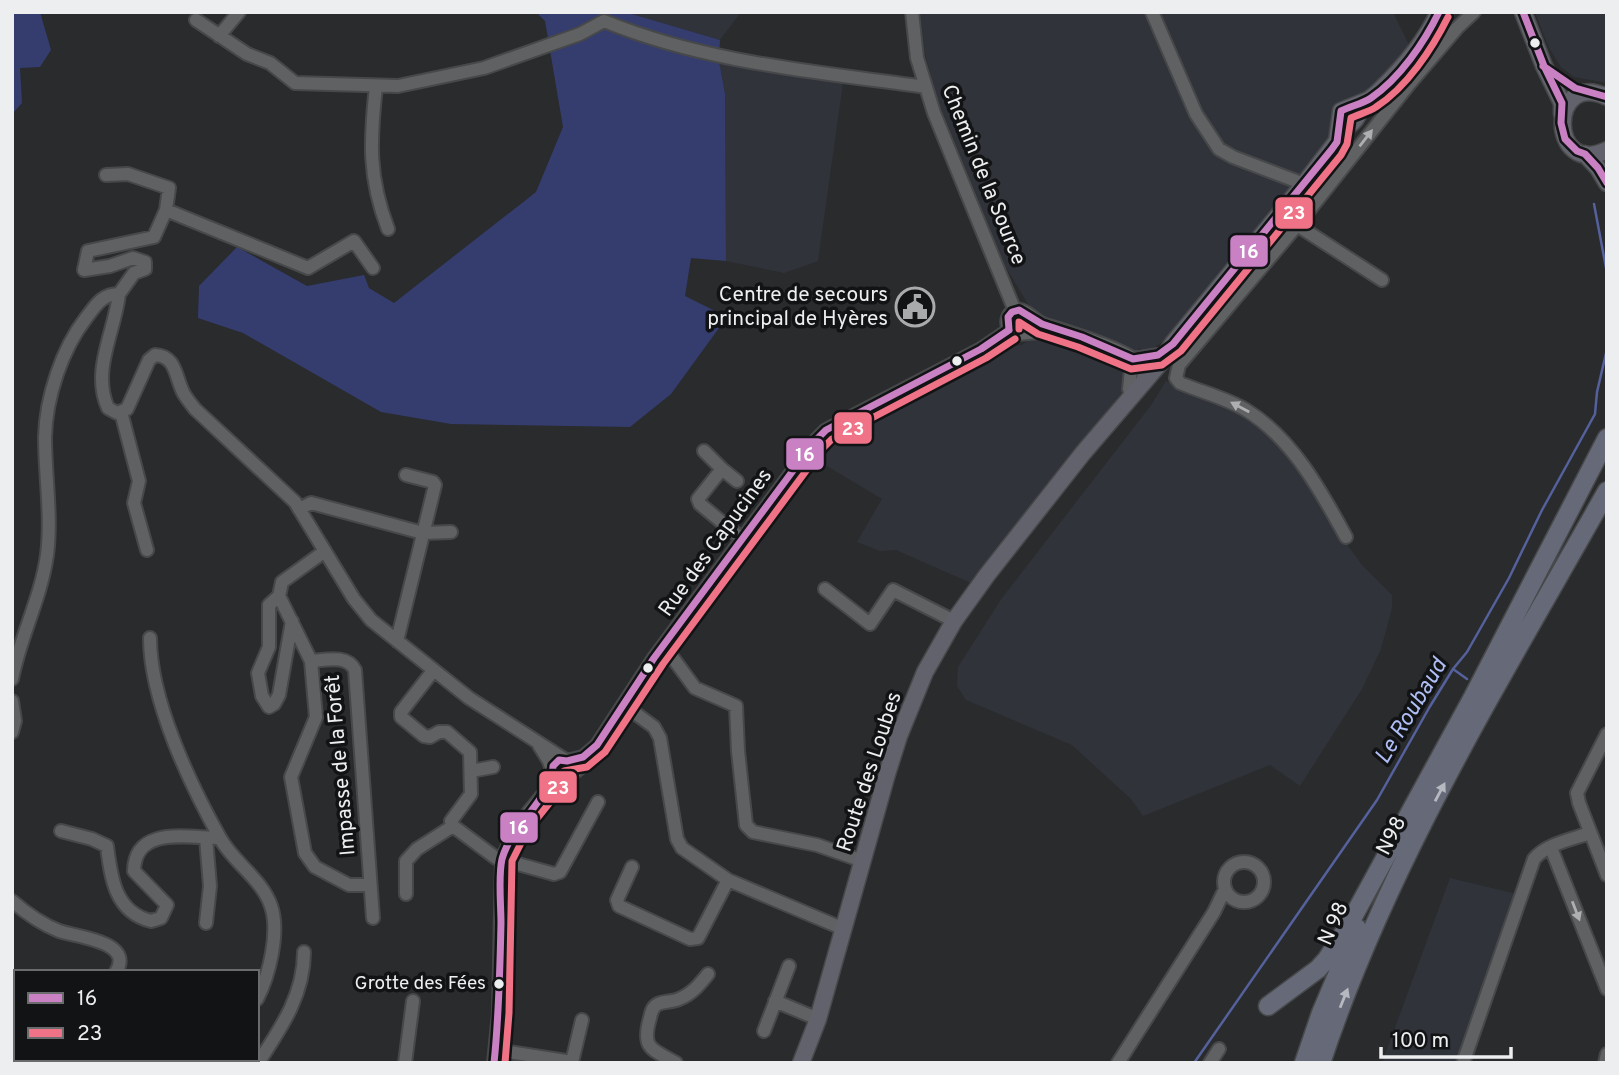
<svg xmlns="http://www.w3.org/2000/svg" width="1619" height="1075" viewBox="0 0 1619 1075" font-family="Overpass,sans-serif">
	<rect width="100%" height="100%" fill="#2a2b2d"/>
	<path fill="#31333b" d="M625,12H741L720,40Z
		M920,12H1393L1410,47L1168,338L1149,351L1138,348V372L971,583L896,550L880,551L857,542L882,499L817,460L829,444L872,415L887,412L1011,346L1022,345L1035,336L1044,317L1028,304L1005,266L936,96L925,53Z
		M1535,12H1607V83L1574,77L1561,67L1549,48Z
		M719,61L843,83L818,261L784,273L726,261L725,94Z
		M1166,381L1237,410L1256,422L1310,479L1340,535L1362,565L1392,595V608L1381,649L1362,689L1300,786L1270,765L1143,816L1131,799L1072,745L966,700L957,686L958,667L1002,598L1152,404Z
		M1450,878L1517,894L1489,976L1455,1063H1382Z"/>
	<path fill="#343d6e" d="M12,12H40L51,50L40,67L20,68L22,103L12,114Z
		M536,12H625L720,40L719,61L725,94L726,261L691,258L685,296L727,317L671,394L630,427L451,424L381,412L243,333L198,318L199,286L237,247L307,286L364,275L369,288L394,303L536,192L563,127L545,21Z"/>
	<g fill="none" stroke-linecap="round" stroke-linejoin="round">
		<path stroke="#54619c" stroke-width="2.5" d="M1594,204L1607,273
			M1453,669L1467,679
			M1194,1063L1377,800L1429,708L1453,669L1467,652L1509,578L1542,510L1595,414L1597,392L1607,349"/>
		<defs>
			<path id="minor" d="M912,12L917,58L934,113L1015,311
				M1152,12L1196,114L1219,149L1233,157L1304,184
				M196,20L247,54L270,63L295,83L398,86L484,68L580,34L604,21C706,63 818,72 926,87
				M219,36L239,12
				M376,86C370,140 368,177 388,229
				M106,175L128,174L169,188L166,210L154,237L88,251L84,270L110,266L133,258L145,262V269L134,273L119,294
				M166,210L308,268L354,241L373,268
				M1297,225L1382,280
				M1009,330C1005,321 1008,309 1020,310C1028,311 1035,321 1043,324C1064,331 1127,349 1140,364C1145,370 1143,377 1142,385
				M1009,330L1017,334L1039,332L1056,334
				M1133,359L1158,355
				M1129,389L1131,369
				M121,412L139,481L134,503L147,550
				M704,451L722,469
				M737,481L722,469L698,499L700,504L742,539
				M299,509L311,503L423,533L451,532
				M1346,537C1321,491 1292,438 1246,410C1226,398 1201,392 1180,383L1176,378L1179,365L1299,223L1410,83L1457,28L1474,12
				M325,551L282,582L279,596L311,661L316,717L291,777L305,853L315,867L349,885H370
				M825,589L870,624L893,590L954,621
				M279,596L269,605V647L258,673L262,696L269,707L274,704L279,695L292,621
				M150,638C150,700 190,784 220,838C233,862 262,879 271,906C280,932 269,976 257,999
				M397,641L435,485L433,482L406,475
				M662,647L667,650L695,688L736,706L738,751L746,825L753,832L817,845L863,861
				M311,661C326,660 347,654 355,670L373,918
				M433,671L401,712V717L424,736L430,737L439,732H447L470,752L471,794L451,821L453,826L496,858L554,874L560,872L598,802
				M12,679C20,637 41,598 47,555C52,516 45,476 45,437C46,397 62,349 86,318C96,305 102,294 119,294C115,331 91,371 108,408L117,413L127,409L149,360L155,355C177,356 175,378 184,394C187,399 191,404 195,409L295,502L354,599L371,620L469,698L567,761L572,767L571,775
				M12,701L15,721L12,732
				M624,705L654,727L660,738L677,839L682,848L728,880L844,929
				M1607,734L1577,793L1579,803L1607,875
				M539,745L549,761L553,773L546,791
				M567,761L583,757L597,745L654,658L815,441L826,430L981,349L1009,330
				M471,771L493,767
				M61,831L92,839L107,846C111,878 115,912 151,921L161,918L167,905L134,871C135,825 189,838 220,838
				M206,838L210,886L206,923
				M1551,848L1607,989
				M1224 882a20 20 0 1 1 40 0a20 20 0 1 1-40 0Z
				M632,867L617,900L619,906L690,939L698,938L728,880
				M406,894V861L417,849L453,826
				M12,901C26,913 41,924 59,931C75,937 135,941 116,972
				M12,981L16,982
				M12,991L16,993
				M775,1001L818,1019
				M764,1031L789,966
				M496,1050L572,1062L582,1020
				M240,1063L241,1059
				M258,1063C281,1028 304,995 304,952
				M405,1063L413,1001
				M494,1063L499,1013L502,859L518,825L546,791L561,780L568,778L595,755
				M676,1063C652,1049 641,1049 650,1018C651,1013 652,1007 658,1004C664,1001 673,1002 679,999C692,994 700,984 708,974
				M1118,1063L1214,912L1225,889
				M1210,1063L1219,1049
				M1463,1063L1534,859C1546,844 1573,839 1590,833
				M1605,1063L1607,1054"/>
			<path id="major" d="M1523,12L1544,66L1562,103V114
				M1607,97C1547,69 1549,179 1607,150
				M1337,141L1341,111L1368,100
				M1585,154L1598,168L1607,183
				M801,1063L818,1019L887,774L899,736L925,672L954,621L987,575L1083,453L1161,362L1173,343L1304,184L1349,125C1357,121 1359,111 1365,103C1369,99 1374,96 1378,92C1401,70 1426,41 1439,12"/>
			<path id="highway" d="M1268,1006L1318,969L1327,959L1347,928L1473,697L1607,438
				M1304,1063L1321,1013L1357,928
				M1321,1063C1388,860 1503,676 1607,491"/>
		</defs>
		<use href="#minor" stroke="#47484a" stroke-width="16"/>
		<use href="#major" stroke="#47484a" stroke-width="19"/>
		<use href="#highway" stroke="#47484a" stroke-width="21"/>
		<use href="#minor" stroke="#606163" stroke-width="12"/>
		<use href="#major" stroke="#61626b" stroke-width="16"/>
		<use href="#highway" stroke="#666977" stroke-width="18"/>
		<defs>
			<path id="bus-1" d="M1523,12L1544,66L1562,103L1561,123L1565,139L1577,151L1585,154L1598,168L1607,183
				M1543,66L1575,88L1607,97
				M1009,330L1008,317L1012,312L1019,310L1042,324L1082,337L1133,359L1158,355L1173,344L1332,149L1337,142L1341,111C1351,106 1362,104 1371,98C1400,78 1424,43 1439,12
				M494,1063C499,1016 500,970 501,923C501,905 498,876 502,859C511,825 553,797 553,766L559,760L567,761L583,757L597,745L654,658L815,441L826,430L981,349L1009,330"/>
			<path id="bus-2" d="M1019,329V322L1038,334L1078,347L1131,369L1162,365L1181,351L1341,155L1347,144L1351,118C1359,114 1369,112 1376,107C1407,87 1432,49 1448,17
				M505,1063L509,1013L512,861L527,831L555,796L564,771L587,767L605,752L663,664L823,448L832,439L986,358L1015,339"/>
		</defs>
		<use href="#bus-1" stroke="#121314" stroke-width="12"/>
		<use href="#bus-2" stroke="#121314" stroke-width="12"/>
		<use href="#bus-1" stroke="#c981c4" stroke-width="7"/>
		<use href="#bus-2" stroke="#f07287" stroke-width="7"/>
	</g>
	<defs><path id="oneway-solid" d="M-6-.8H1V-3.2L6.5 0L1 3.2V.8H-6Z" transform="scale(1.75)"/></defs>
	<g fill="#aeafb1">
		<use href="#oneway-solid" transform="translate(1366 138) rotate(-52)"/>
		<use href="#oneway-solid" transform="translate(1240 407) rotate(-152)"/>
		<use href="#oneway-solid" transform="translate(1576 911) rotate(69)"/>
	</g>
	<g fill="#b7b9c0">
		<use href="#oneway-solid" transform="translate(1440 792) rotate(-62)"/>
		<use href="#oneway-solid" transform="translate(1344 998) rotate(-68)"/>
	</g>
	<defs>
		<symbol id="civic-ring" viewBox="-11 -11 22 22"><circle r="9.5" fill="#121314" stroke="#a9aaac" stroke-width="1.5"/><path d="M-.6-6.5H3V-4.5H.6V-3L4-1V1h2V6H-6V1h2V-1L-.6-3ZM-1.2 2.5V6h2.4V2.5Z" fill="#a9aaac"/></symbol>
	</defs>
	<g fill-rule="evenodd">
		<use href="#civic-ring" x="893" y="285" width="44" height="44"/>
	</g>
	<g fill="#edeef0" stroke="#121314" stroke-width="2.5">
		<circle cx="1535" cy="43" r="6"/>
		<circle cx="957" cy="361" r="6"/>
		<circle cx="648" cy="668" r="6"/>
		<circle cx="499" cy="984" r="6"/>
	</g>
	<g text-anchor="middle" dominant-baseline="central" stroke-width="7" stroke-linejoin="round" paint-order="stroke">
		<g font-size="19" fill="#edeef0" stroke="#121314" text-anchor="end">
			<text x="486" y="984">Grotte des Fées</text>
		</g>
		<g font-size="21" fill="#edeef0" stroke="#121314">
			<text transform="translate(983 175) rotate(68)">Chemin de la Source</text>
			<text transform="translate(716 543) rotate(-54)">Rue des Capucines</text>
			<text transform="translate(341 765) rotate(-95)">Impasse de la Forêt</text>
			<text transform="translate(870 772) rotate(-72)">Route des Loubes</text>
			<text transform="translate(1392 836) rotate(-63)">N98</text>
			<text transform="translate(1334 924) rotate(-66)">N 98</text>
		</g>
		<g font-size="21" fill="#edeef0" stroke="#121314" text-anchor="end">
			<text x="888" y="295">Centre de secours<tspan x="888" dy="24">principal de Hyères</tspan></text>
		</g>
		<g font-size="23" font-style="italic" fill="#afbef5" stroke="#121314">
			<text transform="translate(1412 712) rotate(-59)">Le Roubaud</text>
		</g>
	</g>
	<g stroke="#121314" stroke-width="2.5">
		<rect x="1274" y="196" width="40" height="34" rx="7" fill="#f07287"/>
		<rect x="1229" y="234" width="40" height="34" rx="7" fill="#c981c4"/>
		<rect x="833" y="411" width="40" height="34" rx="7" fill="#f07287"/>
		<rect x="785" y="437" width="40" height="34" rx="7" fill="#c981c4"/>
		<rect x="538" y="770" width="40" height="34" rx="7" fill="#f07287"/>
		<rect x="499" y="811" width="40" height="33" rx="7" fill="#c981c4"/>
	</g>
	<g font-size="19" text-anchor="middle" font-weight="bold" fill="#fff">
		<text x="1294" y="219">23</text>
		<text x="1249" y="258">16</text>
		<text x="853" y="435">23</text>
		<text x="805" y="461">16</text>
		<text x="558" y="794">23</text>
		<text x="519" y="834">16</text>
	</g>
	<rect width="1619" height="1075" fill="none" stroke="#edeef0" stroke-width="28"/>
	<rect x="14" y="970" width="245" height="91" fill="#121314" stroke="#6a6b6c" stroke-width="2"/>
	<rect x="28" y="993" width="35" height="10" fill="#c981c4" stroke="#6a6b6c" stroke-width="2"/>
	<text x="77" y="1005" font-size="21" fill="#edeef0">16</text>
	<rect x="28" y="1028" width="35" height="10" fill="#f07287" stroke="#6a6b6c" stroke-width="2"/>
	<text x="77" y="1040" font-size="21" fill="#edeef0">23</text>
	<path d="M1381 1047v10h130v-10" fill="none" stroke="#edeef0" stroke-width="3.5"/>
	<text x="1392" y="1047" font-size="21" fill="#edeef0" stroke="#121314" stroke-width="5" paint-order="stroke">100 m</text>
</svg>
